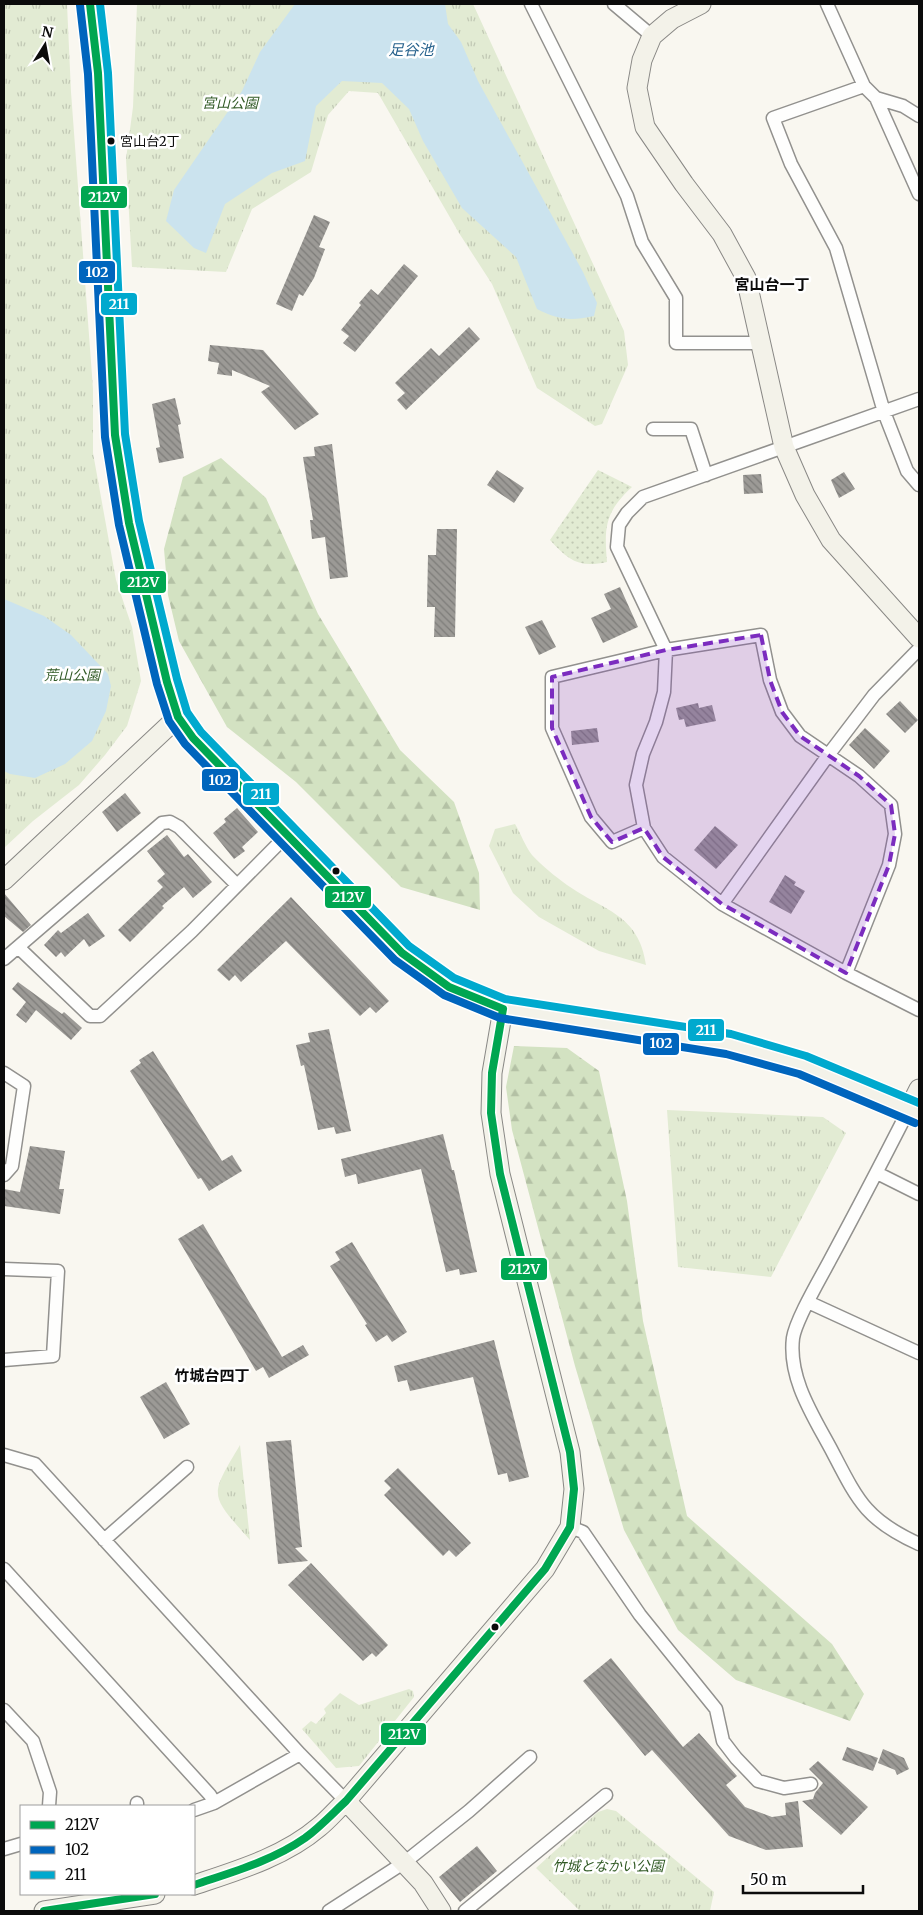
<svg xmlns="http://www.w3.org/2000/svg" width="923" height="1915" viewBox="0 0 923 1915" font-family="Merriweather,'Noto Sans JP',serif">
	<defs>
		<pattern id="grass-dots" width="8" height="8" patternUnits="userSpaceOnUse" patternTransform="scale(1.25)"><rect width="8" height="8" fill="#e2ebd3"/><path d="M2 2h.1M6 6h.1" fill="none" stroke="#c1c8b4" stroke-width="1.8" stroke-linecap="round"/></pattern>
		<pattern id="forest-firs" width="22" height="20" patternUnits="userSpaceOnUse" patternTransform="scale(1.25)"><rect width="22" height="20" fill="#d3e2c2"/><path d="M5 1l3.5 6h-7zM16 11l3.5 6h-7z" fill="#b4c1a5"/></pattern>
		<pattern id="park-tufts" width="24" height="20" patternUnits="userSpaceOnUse" patternTransform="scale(1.25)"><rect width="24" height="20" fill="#e2ebd3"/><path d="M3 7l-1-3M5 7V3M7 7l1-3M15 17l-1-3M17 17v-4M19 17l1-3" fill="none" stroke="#c1c8b4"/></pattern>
		<pattern id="building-back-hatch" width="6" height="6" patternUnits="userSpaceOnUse" patternTransform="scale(1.25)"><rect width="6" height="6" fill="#9c9a96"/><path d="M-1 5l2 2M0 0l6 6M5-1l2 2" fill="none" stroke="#7d7c79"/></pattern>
	</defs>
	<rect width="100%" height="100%" fill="#f9f7f0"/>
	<path fill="url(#grass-dots)" d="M598,470L632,487C605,512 604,527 607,562C579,568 569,561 550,540Z"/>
	<path fill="url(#forest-firs)" d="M221,458L266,498L318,614L400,750L454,802L479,873L480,910L401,887L296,782L227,727L179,641L168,595L164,549L183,477Z
		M514,1046L567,1048L599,1071L627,1201L643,1321L687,1516L832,1644L864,1694L850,1721L736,1680L678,1630L624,1530L575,1366L512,1130L506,1087Z"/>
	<path fill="url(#park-tufts)" d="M4,4H67L71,92L93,389V453L116,580L132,627L141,681L127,726L105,755L79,785L33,821L4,848Z
		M137,4H473L624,331L628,365L602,424L595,426L537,388L492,284L459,233L378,93L349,91L328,115L311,172L252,209L226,272L132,267L126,159L133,107Z
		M515,824C521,834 525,846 532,855C541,865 556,877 567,885C604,911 639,914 646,965L599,951L539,917L513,893L489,846L495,829Z
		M667,1110L823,1117L846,1133L771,1277L678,1267Z
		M240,1445L250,1540C209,1494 209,1497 240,1445Z
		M409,1689L413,1691L414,1697L359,1766L336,1768L302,1729L311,1721L316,1724L326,1713L324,1709L340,1693L359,1705Z
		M607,1809L616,1811L714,1892L710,1911H580L536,1868L598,1812Z"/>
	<path fill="#cbe3ee" d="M295,4H445L448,24L461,42L478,81L583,272L597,303L594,316C570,321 559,320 537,309L516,257L462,208L423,141L409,109L382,83L342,81L316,106L305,161L272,173L225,204L206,253L194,248L166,221L174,190L242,91L260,52Z
		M4,599L44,616L71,635L108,674L111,686L106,711L92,741L65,764L35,778L10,774L4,771Z"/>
	<path fill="url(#building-back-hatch)" d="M314,215L330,222L319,247L325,249L314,278L303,296L299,294L292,311L276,304Z
		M404,264L418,276L355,352L343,343L349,336L341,330L361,305L359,303L371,289L378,295Z
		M469,327L480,339L406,410L397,400L405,393L395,383L431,348L439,356Z
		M210,345L263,350L319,414L295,430L261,392L270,386L232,370V376L217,374L219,363L208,361Z
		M175,398L181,424L178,425L184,458L159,463L156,448L160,447L152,404Z
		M332,444L348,577L330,579L325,537L312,539L310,520H313L303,457L315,456L314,447Z
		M497,470L524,488L514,503L487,485Z
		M844,472L855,489L839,498L831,480Z
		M761,474L763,493L744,494L743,475Z
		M437,529H457L455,637H434L435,607H427L428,555H436Z
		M620,587L638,627L603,643L591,618L611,609L604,594Z
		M542,620L556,647L539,655L525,627Z
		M900,701L918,720L905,733L886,714Z
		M698,703L699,708L712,705L716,721L686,727L684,719L679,720L676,708Z
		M597,728L599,742L572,745L571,731Z
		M865,728L890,751L874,769L849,745Z
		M125,793L141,813L117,832L102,812Z
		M237,808L258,832L242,847L245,851L234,859L213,833L226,822L224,819Z
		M715,826L738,845L716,869L694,850Z
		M167,835L184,857L188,854L212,882L193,898L184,887L162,906L164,908L130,942L118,930L163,887L157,881L165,874L147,851Z
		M785,875L796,882L794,885L805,891L791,914L769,902Z
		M4,893L31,925L23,932L4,916Z
		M291,897L389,1001L376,1013L370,1007L360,1016L286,941L241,982L235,975L229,981L217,970Z
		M88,913L105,936L89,947L84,939L65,957L61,952L56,957L44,945L58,930L61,933Z
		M18,982L62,1014L64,1012L82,1028L71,1040L36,1010L26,1023L16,1015L26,1002L12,989Z
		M329,1029L351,1131L336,1134L334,1127L318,1130L304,1065L301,1066L296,1045L310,1042L308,1033Z
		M153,1051L222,1161L232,1155L242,1171L209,1191L201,1178L198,1179L130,1071L141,1063L139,1060Z
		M443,1134L452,1170H454L477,1272L460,1275L459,1269L446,1272L421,1169L358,1184L356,1174L345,1177L341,1159Z
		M30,1146L65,1151L59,1189H64L60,1214L4,1206V1189L20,1192Z
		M203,1224L282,1357L303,1345L309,1355L269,1378L263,1367L256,1371L178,1239Z
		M352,1242L407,1332L392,1342L387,1335L376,1342L365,1325L367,1324L330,1266L340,1260L335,1252Z
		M494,1340L529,1477L509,1482L507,1473L498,1475L473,1377L410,1391L407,1380L398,1382L394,1366Z
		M166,1382L190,1424L164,1439L140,1397Z
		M291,1440L302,1547L295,1548L308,1561L278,1564L266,1442Z
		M398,1468L471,1543L456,1557L449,1550L443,1556L384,1495L391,1488L384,1481Z
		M311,1563L388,1645L376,1657L372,1653L363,1661L288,1585Z
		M611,1658L683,1747L699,1733L737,1776L726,1785L745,1807L772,1817L786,1815L785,1803L798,1801L803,1847L766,1850L729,1836L652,1750L645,1756L583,1681Z
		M847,1747L878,1758L873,1771L842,1760Z
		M883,1749L904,1758L909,1769L897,1775L895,1770L878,1763Z
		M818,1761L868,1807L841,1835L802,1801L813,1799L815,1793L823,1783L809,1769Z
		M477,1846L497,1871L460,1902L439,1877Z"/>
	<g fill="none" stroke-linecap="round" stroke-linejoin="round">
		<defs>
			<path id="street" d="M531,4L627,196L642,242L676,298V343H761
				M614,4L652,36
				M827,4L864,86L876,98L919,194
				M864,86L773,118L791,164L836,248L884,412L907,471L919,485
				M876,98L903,106L919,116
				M919,399L643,497L627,513L619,525L617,547L666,650L664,692L656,722L643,754L636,785L644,828L663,857L722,904L846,973L919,1010
				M653,429H691L706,475
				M644,828L612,842L591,817L552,728V677L666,650L761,635L770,680L782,712L800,736L859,776L891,805L895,834L889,865L846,973
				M722,904L829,754L874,695L919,649
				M18,947L90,1016H100L192,931L287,835
				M4,959L162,823L170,822L179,827L237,885
				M4,1073L24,1086L12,1166L4,1175
				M909,1109C883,1160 857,1210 830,1260C820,1279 796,1319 793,1338C788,1379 814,1417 832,1451C858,1501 866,1520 919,1544
				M877,1173L919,1194
				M4,1269L58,1271L53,1356L4,1360
				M808,1302L919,1353
				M4,1455L35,1464L300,1754L346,1801
				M570,1527L583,1532L640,1615L716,1709L723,1741L736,1758L758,1781L784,1788L811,1784
				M104,1540L187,1467
				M4,1569L210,1795L214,1803L300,1754
				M4,1710L33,1741L50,1792L49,1806
				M137,1803V1806
				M194,1810L214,1803
				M4,1849L21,1844
				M329,1911L405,1862L469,1811L530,1757
				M465,1911L606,1795"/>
			<path id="secondary" d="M90,4L98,73L115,435L129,523L167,682L178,717L193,738L402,953C434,981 463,996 503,1009L728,1044L802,1065L919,1114
				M701,4L672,19L652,36L642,60L637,88L645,127L684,184L722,234L746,278L784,447L805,495L831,540L919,638
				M4,880L178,717
				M909,1109L919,1089
				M346,1801L423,1883L441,1911
				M194,1885C236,1871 284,1857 319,1827C329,1819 337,1809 346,1801L545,1569L570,1527L574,1489L570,1452L500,1174L491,1113L492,1073L503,1009
				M44,1911L155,1894"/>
		</defs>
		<use href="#street" stroke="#92918e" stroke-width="15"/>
		<use href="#secondary" stroke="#898885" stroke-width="21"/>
		<use href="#street" stroke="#fefefd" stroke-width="12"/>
		<use href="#secondary" stroke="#f3f2e9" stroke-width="19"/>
		<defs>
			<path id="bus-1" d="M90,4L98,73L115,435L129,523L167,682L178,717L193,738L402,953L449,987L503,1009
				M194,1885C232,1872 272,1861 305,1838C320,1827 333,1813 346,1801L545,1569L570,1527L574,1489L570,1452L500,1174L491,1113L492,1073L503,1009
				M44,1911L155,1894"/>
			<path id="bus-2" d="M80,5L88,74L105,437L119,525L157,684L169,721L185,744L395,960L444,995L500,1018L726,1054L799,1074L915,1123"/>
			<path id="bus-3" d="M100,4L108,73L125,434L139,521L177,679L187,712L201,732L409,946L454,978L505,999L731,1034L806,1056L919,1103"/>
		</defs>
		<use href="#bus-1" stroke="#fff" stroke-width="11"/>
		<use href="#bus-2" stroke="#fff" stroke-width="11"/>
		<use href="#bus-3" stroke="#fff" stroke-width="11"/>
		<use href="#bus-1" stroke="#00a651" stroke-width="8"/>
		<use href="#bus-2" stroke="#0065bd" stroke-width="8"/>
		<use href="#bus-3" stroke="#00a9ce" stroke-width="8"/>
	</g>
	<path fill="#7b2cbf" fill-opacity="0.2" stroke="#7b2cbf" stroke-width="4" stroke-dasharray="10 6" stroke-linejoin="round" d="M761,635L770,680L782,712L800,736L859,776L891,805L895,834L889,865L846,973L722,904L663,857L644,828L612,842L591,817L552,728V677L666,650Z"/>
	<g fill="#0b0b0b" stroke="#fff" stroke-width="2">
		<circle cx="111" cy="141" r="4.5"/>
		<circle cx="336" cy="871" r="4.5"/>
		<circle cx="495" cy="1627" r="4.5"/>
	</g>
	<g text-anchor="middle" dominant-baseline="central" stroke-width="5" stroke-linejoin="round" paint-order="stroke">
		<g font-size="13" fill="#0b0b0b" stroke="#fff" text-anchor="start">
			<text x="120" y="141">宮山台2丁</text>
		</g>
		<g font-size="14" font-style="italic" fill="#315a25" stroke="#fff">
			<text x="230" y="103">宮山公園</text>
			<text x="72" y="675">荒山公園</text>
			<text x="608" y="1866">竹城となかい公園</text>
		</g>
		<g font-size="15" font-style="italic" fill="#26618c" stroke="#fff">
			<text x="411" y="49">足谷池</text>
		</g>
		<g font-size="15" font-weight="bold" fill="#0b0b0b" stroke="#fff">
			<text x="772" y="284">宮山台一丁</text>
			<text x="212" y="1375">竹城台四丁</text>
		</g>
	</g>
	<g stroke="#fff" stroke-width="2">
		<rect x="80" y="185" width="48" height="24" rx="5" fill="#00a651"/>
		<rect x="78" y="260" width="38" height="24" rx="5" fill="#0065bd"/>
		<rect x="100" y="292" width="38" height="24" rx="5" fill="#00a9ce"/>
		<rect x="119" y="570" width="48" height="24" rx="5" fill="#00a651"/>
		<rect x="201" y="768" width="38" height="24" rx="5" fill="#0065bd"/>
		<rect x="242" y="782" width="38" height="24" rx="5" fill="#00a9ce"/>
		<rect x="324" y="885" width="48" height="24" rx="5" fill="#00a651"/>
		<rect x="687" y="1018" width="38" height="24" rx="5" fill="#00a9ce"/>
		<rect x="642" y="1032" width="38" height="24" rx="5" fill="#0065bd"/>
		<rect x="500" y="1257" width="48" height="24" rx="5" fill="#00a651"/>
		<rect x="380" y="1722" width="47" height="24" rx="5" fill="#00a651"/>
	</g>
	<g font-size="14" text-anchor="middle" font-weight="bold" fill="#fff">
		<text x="104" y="202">212V</text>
		<text x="97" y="277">102</text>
		<text x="119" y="309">211</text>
		<text x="143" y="587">212V</text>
		<text x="220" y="785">102</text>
		<text x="261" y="799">211</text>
		<text x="348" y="902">212V</text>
		<text x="706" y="1035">211</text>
		<text x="661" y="1048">102</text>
		<text x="524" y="1274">212V</text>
		<text x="404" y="1739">212V</text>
	</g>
	<rect width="923" height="1915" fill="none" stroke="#0b0b0b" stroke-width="10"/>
	<rect x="20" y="1805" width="175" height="90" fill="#ffffff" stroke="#9d9d9d"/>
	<rect x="30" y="1821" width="25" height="8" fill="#00a651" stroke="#9d9d9d"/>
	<text x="65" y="1830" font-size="15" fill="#0b0b0b">212V</text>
	<rect x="30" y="1846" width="25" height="8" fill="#0065bd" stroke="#9d9d9d"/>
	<text x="65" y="1855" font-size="15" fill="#0b0b0b">102</text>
	<rect x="30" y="1871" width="25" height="8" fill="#00a9ce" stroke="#9d9d9d"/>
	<text x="65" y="1880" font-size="15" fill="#0b0b0b">211</text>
	<g transform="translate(45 45) rotate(11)" stroke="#ffffff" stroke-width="4" paint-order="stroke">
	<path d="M0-4L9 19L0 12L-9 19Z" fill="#0b0b0b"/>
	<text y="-8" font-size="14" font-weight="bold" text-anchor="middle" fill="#0b0b0b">N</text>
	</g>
	<path d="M743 1885v8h120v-8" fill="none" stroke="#0b0b0b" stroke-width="2.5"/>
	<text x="750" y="1885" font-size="15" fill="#0b0b0b" stroke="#ffffff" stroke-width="4" paint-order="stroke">50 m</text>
</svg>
